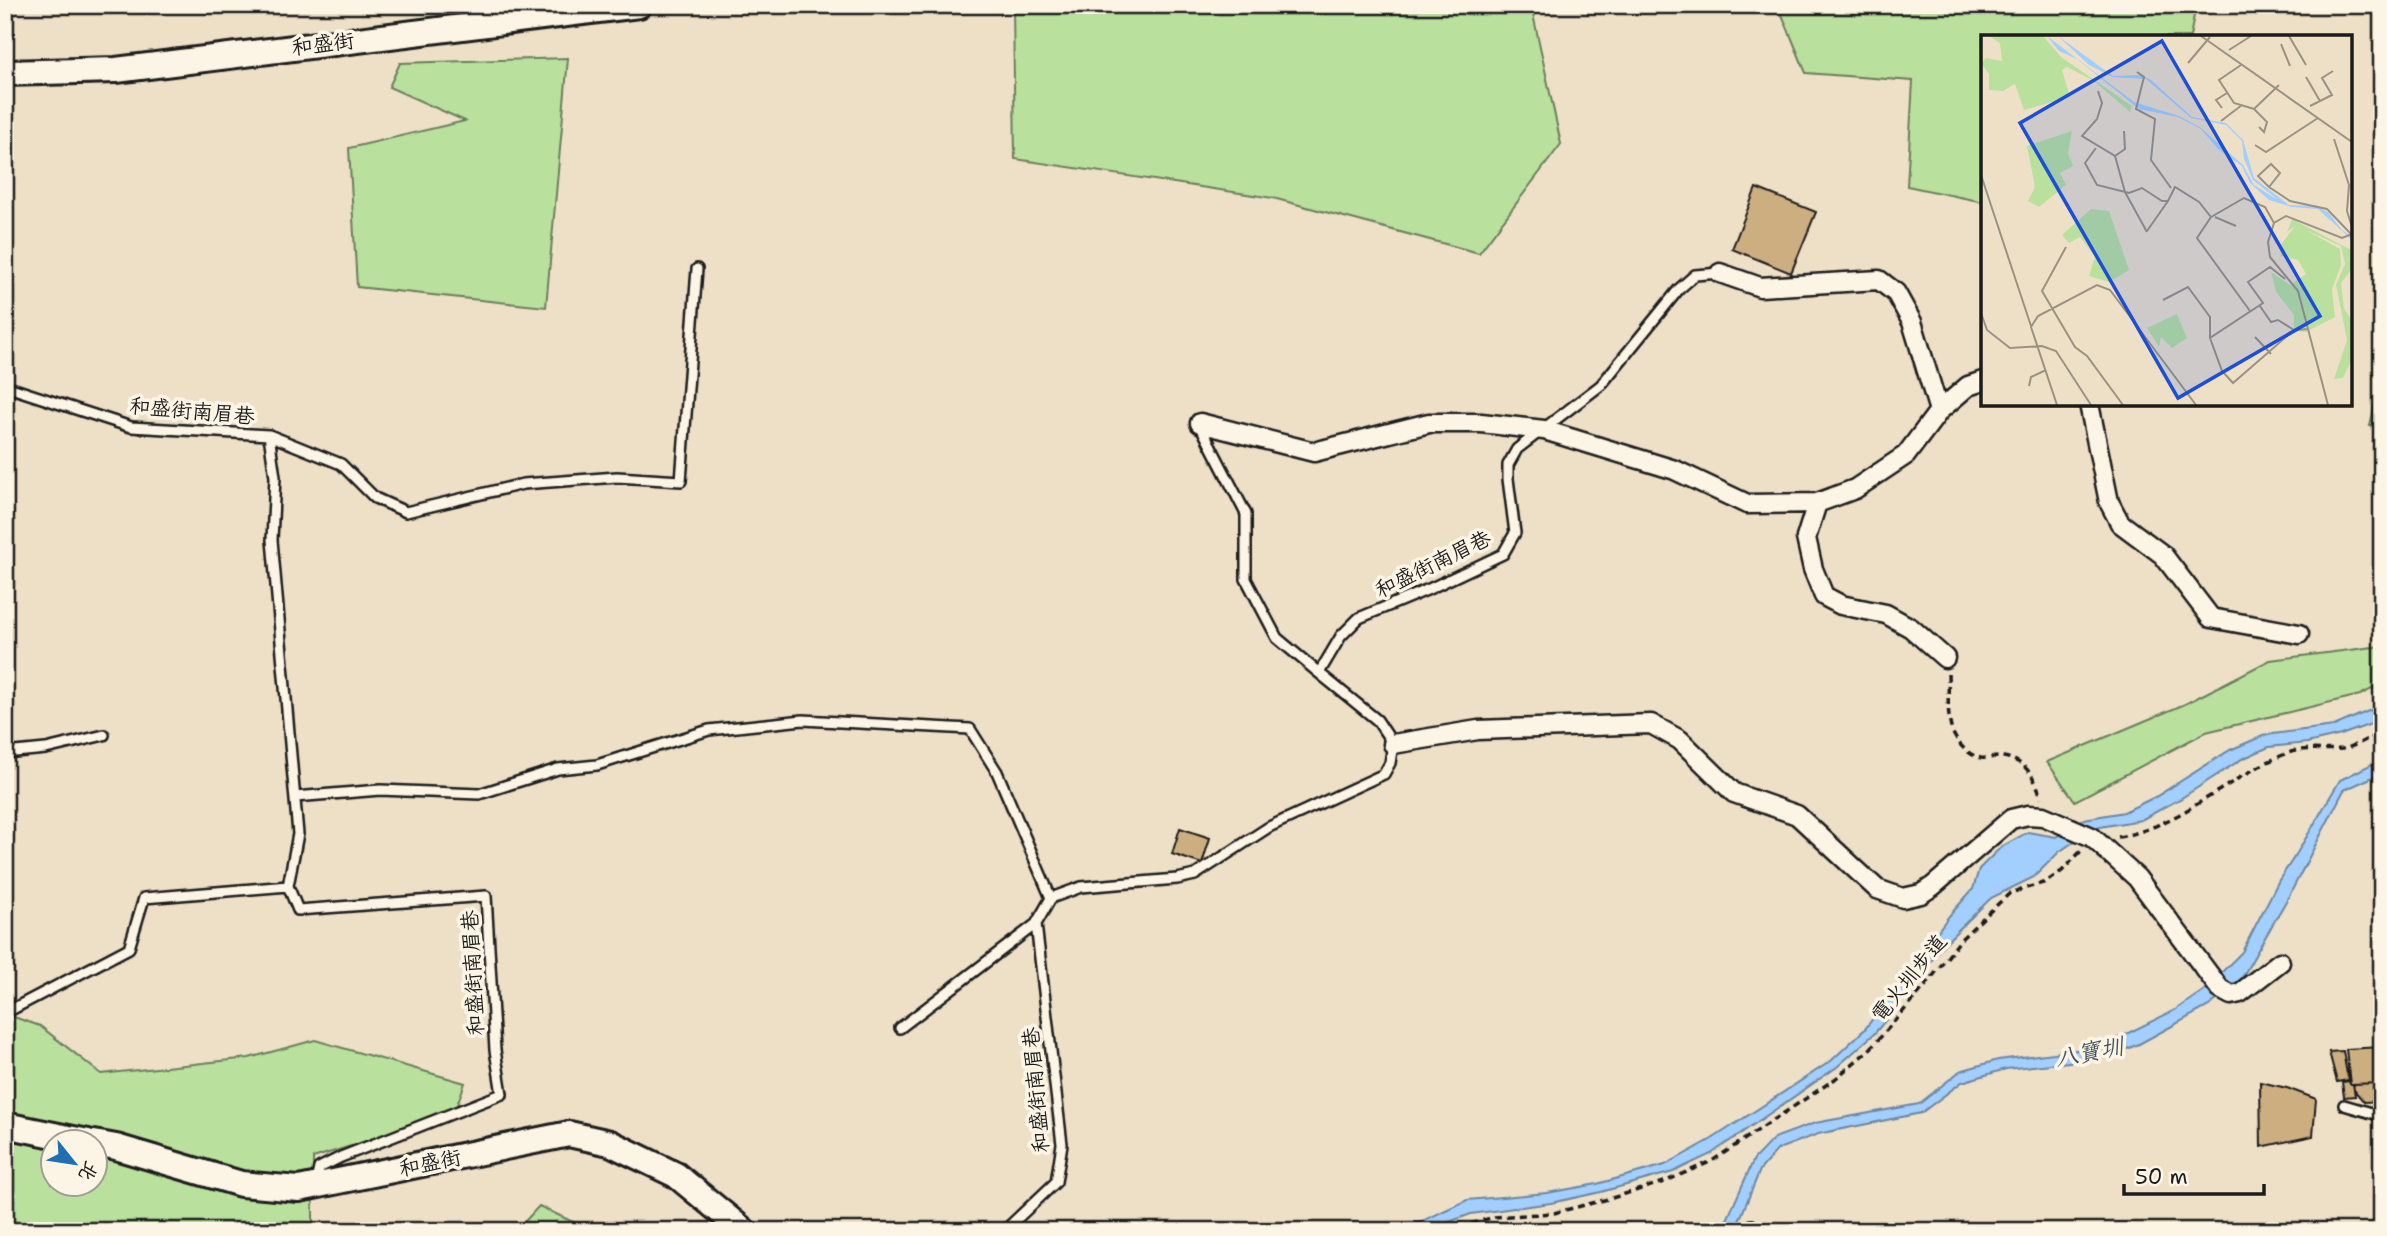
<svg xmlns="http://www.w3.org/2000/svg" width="2387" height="1236" viewBox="0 0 2387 1236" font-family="'Shantell Sans','LXGW WenKai TC',sans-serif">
	<rect width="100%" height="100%" fill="#eee0c7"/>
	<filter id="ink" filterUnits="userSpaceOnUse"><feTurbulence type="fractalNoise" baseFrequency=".0143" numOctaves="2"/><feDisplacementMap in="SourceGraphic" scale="14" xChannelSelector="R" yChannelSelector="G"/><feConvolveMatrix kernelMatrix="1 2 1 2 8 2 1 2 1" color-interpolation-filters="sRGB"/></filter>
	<g filter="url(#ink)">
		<path fill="#b9e19d" stroke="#6a7e5c" stroke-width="2" fill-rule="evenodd" d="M1013,5H1531L1561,144L1479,253L1273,198L1015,159Z
			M1778,5H2196L2190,37H1983V202L1907,186L1913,81L1806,73Z
			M568,58L546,307L357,287L349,148L465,121L389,87L400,63Z
			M2382,377V428L2370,425Z
			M2382,646V684L2360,695L2206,732L2075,801L2047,762L2185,704L2270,660Z
			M5,1014L40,1026L101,1074L249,1058L315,1040L465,1083L454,1113L313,1158V1231H5ZM52,1142H94V1184H52Z
			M539,1206L592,1231H516Z"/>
		<path fill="#a2cffd" stroke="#6c87a3" stroke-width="2" d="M2382,705V720L2341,735L2307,743L2269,747L2242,759L2180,799L2141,820L2094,828L2059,852L2034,877L1991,898L1943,945L1902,1001L1874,1034L1837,1067L1711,1154L1673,1172L1601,1192L1551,1203L1471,1214L1424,1231H1401L1467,1200L1547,1193L1597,1184L1665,1165L1712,1139L1831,1061L1865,1029L1949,916L1973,889L1979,869L2001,847L2028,832L2056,837L2084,819L2124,812L2157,796L2230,750L2265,735L2334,726Z
			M2382,759V773L2344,790L2290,894L2239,983L2209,1006L2139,1044L2105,1058L2006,1069L1962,1082L1921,1113L1818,1134L1778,1149L1760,1170L1735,1231H1722L1754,1159L1774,1138L1815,1123L1919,1104L1960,1071L1998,1060L2100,1047L2175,1010L2203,991L2242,952L2279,880L2297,853L2340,780Z"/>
		<path fill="#cdae81" stroke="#1c1c1c" stroke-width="2" d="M1756,188L1816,212L1791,273L1732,249Z
			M1180,828L1210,838L1202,864L1172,854Z
			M2381,1047L2382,1083L2350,1084L2346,1049Z
			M2343,1051L2348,1080L2337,1082L2329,1052Z
			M2349,1081L2350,1084H2353L2355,1096L2344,1097L2342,1082Z
			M2260,1082L2287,1088L2316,1099L2313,1136L2261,1147Z
			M2382,1083V1101L2364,1102L2354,1090L2353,1084Z"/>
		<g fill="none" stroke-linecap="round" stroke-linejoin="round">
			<defs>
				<path id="lane" d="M5,386L131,427L269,435L275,477L272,540L298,834L288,886L298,910L486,896L495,1050L502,1094L341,1157L319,1168L316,1182
					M1200,425L1246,514V579L1277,638L1319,673
					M269,435L341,464L375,498L406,512L523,484L617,477L681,481L697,269
					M5,753L46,749L104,735
					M295,797L380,790L479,794L558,769L597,765L709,730L803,720L970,729L997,772L1051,898
					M5,1013L129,948L144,898L288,886
					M900,1028L1036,924
					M2344,1105L2382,1116
					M1752,1225V1231
					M1004,1231L1056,1182L1062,1144L1036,924L1051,898L1081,887L1177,879L1195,875L1269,827L1384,774L1390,763L1393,744L1377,720L1319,673L1341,636L1359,618L1429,589L1503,554L1515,533L1508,479V465L1517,449L1601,385L1679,289L1695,275L1720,273"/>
				<path id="street" d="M1720,273L1760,287L1879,280L1896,293L1912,322L1939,411
					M2089,404L2109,502L2120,523L2163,555L2211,618L2299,634
					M1200,423L1314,452L1429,423H1481L1544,430L1675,470L1747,504L1817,503L1855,489L1906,455L1939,411L1968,386L1983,381
					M1817,503L1806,538L1813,569L1824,596L1841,605L1886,614L1911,628L1945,658
					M1393,744L1478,730L1651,724L1680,740L1734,793L1797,815L1877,889L1903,898L1921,894L1933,886L2011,819L2028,815L2043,816L2092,837L2137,878L2220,989L2231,995L2240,993L2280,962"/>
				<path id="secondary" d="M5,73L116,70L639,5
					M5,1125L88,1142
					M94,1143L116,1147L241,1184L299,1189L569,1134L610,1143L676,1175L744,1231"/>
			</defs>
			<use href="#lane" stroke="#1c1c1c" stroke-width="14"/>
			<use href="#street" stroke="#1c1c1c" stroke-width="23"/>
			<use href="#secondary" stroke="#1c1c1c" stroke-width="30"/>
			<path stroke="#1c1c1c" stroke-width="3.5" stroke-dasharray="7 5" stroke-linecap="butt" d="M1948,674C1949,690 1947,708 1950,723C1952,738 1966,755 1981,758C1988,759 1996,756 2003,757C2026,760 2036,779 2041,798
				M2118,837C2179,827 2227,778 2283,755C2303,746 2321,751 2342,749C2355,747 2370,737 2382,732
				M1448,1231L1494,1217L1554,1213L1612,1198L1664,1182L1712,1161L1835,1079L1871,1048L1927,984L1961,939L1984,917L2010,893L2046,882L2062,871L2082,850"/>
			<use href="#lane" stroke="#fcf5e5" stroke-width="9"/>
			<use href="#street" stroke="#fcf5e5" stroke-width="18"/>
			<use href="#secondary" stroke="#fcf5e5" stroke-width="24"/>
		</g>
	</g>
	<g text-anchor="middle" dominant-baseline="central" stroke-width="7" stroke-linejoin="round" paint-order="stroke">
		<g font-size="21" fill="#1c1c1c" stroke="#fcf5e5">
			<text transform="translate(323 44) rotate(-7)">和盛街</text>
			<text transform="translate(192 411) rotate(5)">和盛街南眉巷</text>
			<text transform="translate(1433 564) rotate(-26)">和盛街南眉巷</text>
			<text transform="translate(473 973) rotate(-93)">和盛街南眉巷</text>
			<text transform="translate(1909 978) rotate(-51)">電火圳步道</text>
			<text transform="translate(1036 1090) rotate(-95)">和盛街南眉巷</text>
			<text transform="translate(430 1163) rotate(-11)">和盛街</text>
		</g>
		<g font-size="23" font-style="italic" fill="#445260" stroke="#fcf5e5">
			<text transform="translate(2089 1052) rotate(-11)">八寶圳</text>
		</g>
	</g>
	<g transform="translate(1981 35)">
		<rect width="371" height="371" fill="#eee0c7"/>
		<path d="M8,1H62L80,22L151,71L149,77L113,46L86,32L81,35L89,62L43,75L34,49L22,56L8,55V39L0,28L5,23L21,26L19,8ZM91,96L87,118L92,131L79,138L85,150L58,172L47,166L54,152L46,111ZM110,174L128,176L148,235L128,247L108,241L114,222L99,202L88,208L81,200ZM311,184L370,215L371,234L360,248L363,273L371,286V324L362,343L353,344L366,305L355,250L364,229L360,211L325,195L359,214L360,230L351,254L354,282L325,297L313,296V280L295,257L290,237L309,250L325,239L317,225L300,221L299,211L314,191L306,197ZM196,279L206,303L191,313L180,302L178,312L166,293Z" fill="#b9e19d"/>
		<path d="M66,1L153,67L198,81L220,93L262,130L273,150L297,165L272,145L263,124L261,106L245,90L210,83L165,44L131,42L108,30L77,1L132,41L161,40L170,45L211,82L245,88L262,105L273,143L308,170L336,171L343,175L348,178L361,195L371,202V205L337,174L311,172L288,165L269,148L261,131L237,114L220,94L197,82L158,74L96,24L78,16Z" fill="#a2cffd"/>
		<path fill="none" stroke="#9a9283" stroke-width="2" d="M220,1L371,107M308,1L325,30M300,9L309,31M248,15L270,1M207,28L229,2M260,30L238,45L253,68L273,74L286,87L283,97L278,92M156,37L163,42L155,74L174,84L170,125L190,153M325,42L339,66M117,56L121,68L116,84L101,101L134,121L144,157L166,197M329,71L351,60L341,43L352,36M241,73L235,65L246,58M273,74L298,50M240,86L261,70M353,104L368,150L366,176L371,192M274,110L285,117L337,83M115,113L104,128L116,150L148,158L161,153L181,166H187L194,152L218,167L230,182L263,163L284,172L293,188M134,121L144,114L143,96M0,140L50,291M288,152L299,138L290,129L277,141L288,152L309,166L346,174L370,199M230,182L216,203L269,276M234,182L255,191M166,196L187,166M85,212L61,256L94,312L106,321L142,370M304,244L289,232L267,247L282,268L229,303L241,336L252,348L313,295L327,294M182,265L207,252L229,282V303M279,271L290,287L297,285L313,295M0,278L6,295L29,313L61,311L75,316L110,370M274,302L290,319M48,351L50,342L65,335M76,370L50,292L57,281L116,250L129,255L215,370M347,370L317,256L289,222L287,207L293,188L305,181L361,203L371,199"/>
		<path fill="#1d4ed8" fill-opacity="0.15" stroke="#1d4ed8" stroke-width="3.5" d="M181,6L339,281L197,363L39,88Z"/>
		<rect width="371" height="371" fill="none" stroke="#1c1c1c" stroke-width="3.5"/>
	</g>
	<rect width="2387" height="1236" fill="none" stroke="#fcf5e5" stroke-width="28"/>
	<rect x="14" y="14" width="2359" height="1208" fill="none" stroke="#1c1c1c" stroke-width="2.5" filter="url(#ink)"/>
	<g transform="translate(74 1163) rotate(120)"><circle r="33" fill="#fcf5e5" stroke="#a29e95" stroke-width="2"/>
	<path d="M0-5L12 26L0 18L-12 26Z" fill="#1f6fb2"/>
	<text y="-10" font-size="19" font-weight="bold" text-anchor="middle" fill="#1c1c1c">北</text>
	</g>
	<path d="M2124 1184v10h140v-10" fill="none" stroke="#1c1c1c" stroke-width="3.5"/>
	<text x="2135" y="1184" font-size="21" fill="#1c1c1c" stroke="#fcf5e5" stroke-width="5" paint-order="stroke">50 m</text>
</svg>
